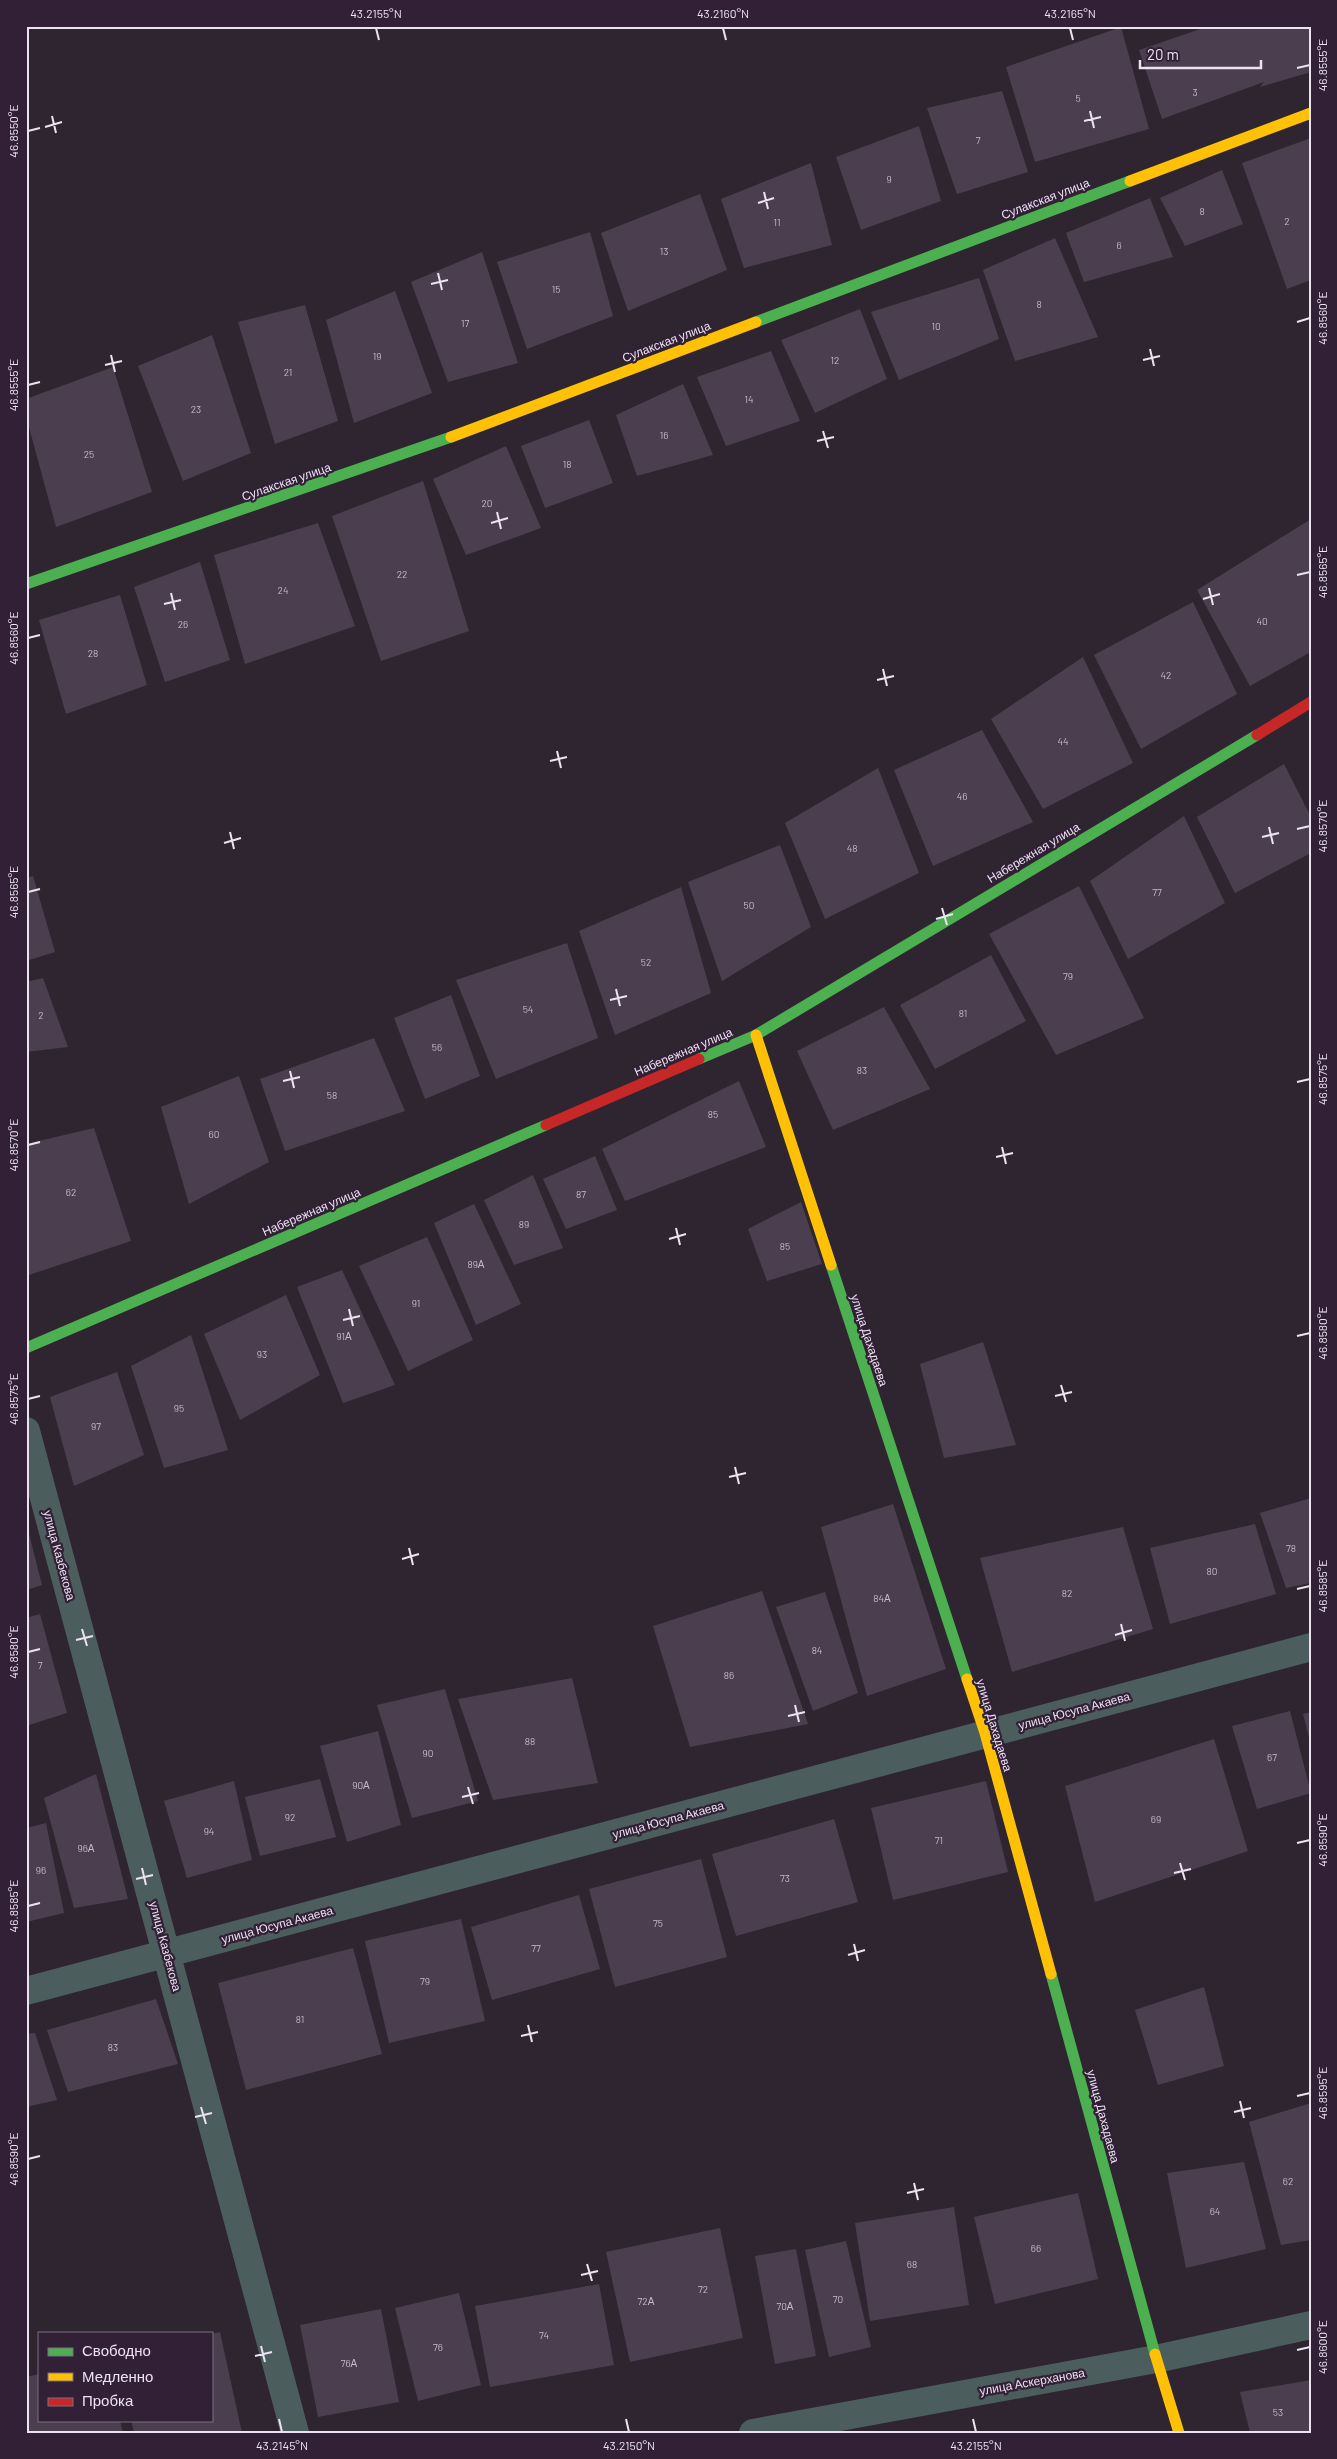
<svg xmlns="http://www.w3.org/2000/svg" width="1337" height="2459" viewBox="0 0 1337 2459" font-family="Barlow,sans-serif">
	<rect width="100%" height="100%" fill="#2e2531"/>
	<path fill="#4b3f4f" d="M1209,26H1311V72L1260,87L1264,82L1162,119L1139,50Z
		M1121,27L1149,129L1035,162L1006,67Z
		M1002,91L1028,172L957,194L927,108Z
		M919,126L941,201L861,230L836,157Z
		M1311,138V280L1287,289L1242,163Z
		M811,163L832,245L744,268L721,199Z
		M1222,170L1243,224L1185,246L1160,198Z
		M700,194L727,270L628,311L601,233Z
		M1150,198L1173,257L1084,282L1066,233Z
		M590,232L613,316L527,349L497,262Z
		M1055,238L1098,337L1015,361L983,270Z
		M482,252L518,363L448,382L411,282Z
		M979,278L999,339L899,380L871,312Z
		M395,291L432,393L354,423L326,320Z
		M305,305L338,421L275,444L238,322Z
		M860,309L887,379L815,413L781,340Z
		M212,335L251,453L183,481L138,366Z
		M771,351L800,421L726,446L697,377Z
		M113,367L152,492L56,527L26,416V399Z
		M683,384L713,455L637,476L616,415Z
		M589,420L613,483L545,508L521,446Z
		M506,446L541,528L466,555L433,479Z
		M423,481L469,631L381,661L332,516Z
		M1311,519V652L1250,686L1197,590Z
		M318,523L355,626L245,664L214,555Z
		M200,562L230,660L165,682L134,587Z
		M120,595L147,685L66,714L39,620Z
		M1193,602L1237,694L1141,749L1094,655Z
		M1083,657L1133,763L1043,809L991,719Z
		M982,730L1033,822L933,866L894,770Z
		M1284,764L1311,817V853L1235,893L1197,817Z
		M878,768L919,873L825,919L785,823Z
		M1184,816L1225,903L1128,959L1090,881Z
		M780,845L811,927L722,981L688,882Z
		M33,876L55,952L26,961V878Z
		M1079,886L1144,1018L1056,1055L989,934Z
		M681,887L711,993L615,1035L579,931Z
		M567,943L598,1038L496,1079L456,980Z
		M991,955L1026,1021L935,1069L900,1005Z
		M43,978L68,1047L26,1052V982Z
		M451,995L480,1076L425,1099L394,1018Z
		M884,1007L930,1089L833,1130L797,1051Z
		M374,1038L405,1111L285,1151L260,1079Z
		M239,1076L269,1162L189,1204L161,1107Z
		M739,1081L766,1147L625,1201L602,1149Z
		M94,1128L131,1241L29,1275L26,1267V1144Z
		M595,1156L617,1210L566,1229L543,1179Z
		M533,1175L563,1248L514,1265L484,1200Z
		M801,1202L822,1264L767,1281L748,1229Z
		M474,1204L521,1304L476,1325L434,1223Z
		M427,1237L473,1340L408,1371L359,1266Z
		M342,1270L395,1385L343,1403L297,1287Z
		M286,1295L320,1375L240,1420L204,1334Z
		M191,1335L228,1450L164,1468L131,1366Z
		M983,1342L1016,1445L944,1458L920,1364Z
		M117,1372L144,1455L74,1486L50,1397Z
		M1311,1498V1583L1286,1588L1260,1513Z
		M893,1504L946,1669L867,1696L821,1527Z
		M1255,1524L1276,1594L1170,1624L1150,1548Z
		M27,1526L42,1585L26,1590V1527Z
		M1123,1527L1153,1629L1012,1672L980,1558Z
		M762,1591L808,1724L690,1747L653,1626Z
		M825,1592L858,1693L813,1711L776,1607Z
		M40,1614L67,1713L26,1726V1618Z
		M572,1678L598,1783L493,1800L458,1699Z
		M445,1689L478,1801L412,1818L377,1705Z
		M1290,1711L1311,1793L1257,1809L1232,1726Z
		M1311,1712V1741H1310L1303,1714Z
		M378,1731L401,1825L347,1842L320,1746Z
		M1214,1739L1248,1851L1095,1902L1065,1786Z
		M96,1774L128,1899L74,1908L44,1798Z
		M320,1779L336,1837L260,1856L245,1797Z
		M234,1781L252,1860L187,1878L164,1801Z
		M986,1781L1008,1872L893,1900L871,1808Z
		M834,1819L858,1902L736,1936L712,1854Z
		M46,1823L64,1913L26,1922V1828Z
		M701,1859L727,1957L615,1987L589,1889Z
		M579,1895L600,1969L492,2000L471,1927Z
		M461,1919L485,2021L389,2043L365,1941Z
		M353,1948L382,2054L246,2090L218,1983Z
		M1204,1987L1224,2066L1158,2085L1135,2010Z
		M156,1999L178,2064L68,2092L47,2030Z
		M35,2033L57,2100L26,2107V2034Z
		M1311,2103V2240L1281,2245L1249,2122Z
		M1244,2162L1266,2249L1186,2268L1167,2173Z
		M1078,2193L1098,2279L995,2304L974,2217Z
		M954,2207L969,2305L870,2321L855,2223Z
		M720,2228L743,2338L630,2362L606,2252Z
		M846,2241L871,2347L829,2357L805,2250Z
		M796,2249L816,2356L775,2364L755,2256Z
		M599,2284L614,2365L490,2387L475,2306Z
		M459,2293L481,2385L418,2401L395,2308Z
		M381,2309L399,2402L318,2417L300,2325Z
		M220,2332L242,2433H134L131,2420H211V2334Z
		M39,2374V2420H120L123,2433H26V2377Z
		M1311,2380V2433H1250L1240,2392Z"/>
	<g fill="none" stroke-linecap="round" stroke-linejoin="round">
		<path stroke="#4b5d5d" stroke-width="28" d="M26,1431L295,2433
			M26,1991L1311,1647
			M753,2433L1156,2359L1311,2325"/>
		<path stroke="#4caf50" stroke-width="11" d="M756,322L1130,181
			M26,584L451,437
			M699,1059L756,1035L1257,735
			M831,1265L967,1679
			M26,1348L546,1125
			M1051,1974L1155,2354"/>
		<path stroke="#ffc107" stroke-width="11" d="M1130,181L1311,113
			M451,437L756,322
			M756,1035L831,1265
			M967,1679L985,1733L1051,1974
			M1155,2354L1179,2433"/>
		<path stroke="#c62828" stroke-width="11" d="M1257,735L1311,702
			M546,1125L699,1059"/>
	</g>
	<path fill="none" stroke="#ede2f1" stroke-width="2" d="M376,28L379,40M723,28L726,40M1070,28L1073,40M1297,68L1310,65M1090,111L1094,128M52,116L56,133M1084,121L1101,117M45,127L62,122M28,131L40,128M764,192L768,209M758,203L774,198M438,273L442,290M431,284L448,280M1297,322L1310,318M1150,349L1154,366M111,355L115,372M1143,360L1160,356M105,365L122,361M28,385L40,382M823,431L828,448M817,441L834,437M497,512L501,529M491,523L508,518M1297,575L1310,572M1209,588L1213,605M171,593L175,610M1203,599L1220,594M164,604L181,600M28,638L40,635M883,669L887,686M877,680L894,676M557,751L561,768M550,761L567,757M1269,827L1273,844M1297,829L1310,826M230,832L234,849M1262,837L1279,833M224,843L241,838M28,892L40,889M942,908L947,925M936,919L953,914M616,989L620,1006M610,1000L627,996M290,1071L294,1088M283,1081L300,1077M1297,1082L1310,1079M28,1145L40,1142M1002,1147L1006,1164M996,1157L1013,1153M676,1228L680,1245M669,1239L686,1234M349,1309L353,1326M343,1320L360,1316M1297,1336L1310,1333M1061,1385L1066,1402M1055,1396L1072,1392M28,1399L40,1396M735,1467L739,1484M729,1477L746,1473M409,1548L413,1565M402,1559L419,1554M1297,1589L1310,1586M1121,1624L1125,1641M82,1629L87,1646M1115,1635L1132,1630M76,1640L93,1636M28,1652L40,1649M795,1705L799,1722M788,1716L805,1712M468,1787L473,1804M462,1797L479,1793M1297,1843L1310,1840M1180,1863L1185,1880M142,1868L146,1885M1174,1873L1191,1869M136,1879L153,1875M28,1906L40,1903M854,1944L858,1961M848,1955L865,1950M528,2025L532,2042M521,2036L538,2032M1297,2096L1310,2093M1240,2101L1244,2118M201,2107L206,2124M1234,2112L1251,2108M195,2117L212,2113M28,2159L40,2156M914,2183L918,2200M907,2193L924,2189M587,2264L592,2281M581,2275L598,2271M261,2346L265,2362M1297,2350L1310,2347M255,2356L272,2352M279,2419L282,2432M626,2419L629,2432M973,2419L976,2432"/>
	<g text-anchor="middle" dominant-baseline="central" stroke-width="4.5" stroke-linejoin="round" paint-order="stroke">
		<g font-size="10" fill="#c4b9c8">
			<text x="1195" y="92">3</text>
			<text x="1078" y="98">5</text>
			<text x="978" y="140">7</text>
			<text x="889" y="179">9</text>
			<text x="1202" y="211">8</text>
			<text x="1287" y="221">2</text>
			<text x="777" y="222">11</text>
			<text x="1119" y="245">6</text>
			<text x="664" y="251">13</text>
			<text x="556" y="289">15</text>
			<text x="1039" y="304">8</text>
			<text x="465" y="323">17</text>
			<text x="936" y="326">10</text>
			<text x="377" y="356">19</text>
			<text x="835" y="360">12</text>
			<text x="288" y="372">21</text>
			<text x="749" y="399">14</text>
			<text x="196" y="409">23</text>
			<text x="664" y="435">16</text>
			<text x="89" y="454">25</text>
			<text x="567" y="464">18</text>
			<text x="487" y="503">20</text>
			<text x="402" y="574">22</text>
			<text x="283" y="590">24</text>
			<text x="1262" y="621">40</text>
			<text x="183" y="624">26</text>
			<text x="93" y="653">28</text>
			<text x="1166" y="675">42</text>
			<text x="1063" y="741">44</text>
			<text x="962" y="796">46</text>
			<text x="852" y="848">48</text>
			<text x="1157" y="892">77</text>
			<text x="749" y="905">50</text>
			<text x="646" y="962">52</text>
			<text x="1068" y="976">79</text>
			<text x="528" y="1009">54</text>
			<text x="963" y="1013">81</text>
			<text x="41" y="1015">2</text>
			<text x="437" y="1047">56</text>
			<text x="862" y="1070">83</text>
			<text x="332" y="1095">58</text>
			<text x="713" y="1114">85</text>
			<text x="214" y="1134">60</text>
			<text x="71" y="1192">62</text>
			<text x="581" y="1194">87</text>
			<text x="524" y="1224">89</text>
			<text x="785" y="1246">85</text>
			<text x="476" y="1264">89А</text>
			<text x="416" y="1303">91</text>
			<text x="344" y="1336">91А</text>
			<text x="262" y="1354">93</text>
			<text x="179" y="1408">95</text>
			<text x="96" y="1426">97</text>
			<text x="1291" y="1548">78</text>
			<text x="1212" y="1571">80</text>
			<text x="1067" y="1593">82</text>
			<text x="882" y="1598">84А</text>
			<text x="817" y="1650">84</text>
			<text x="40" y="1665">7</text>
			<text x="729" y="1675">86</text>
			<text x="530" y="1741">88</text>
			<text x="428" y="1753">90</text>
			<text x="1272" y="1757">67</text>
			<text x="361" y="1785">90А</text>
			<text x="290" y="1817">92</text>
			<text x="1156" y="1819">69</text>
			<text x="209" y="1831">94</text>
			<text x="939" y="1840">71</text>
			<text x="86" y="1848">96А</text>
			<text x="41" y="1870">96</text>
			<text x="785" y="1878">73</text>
			<text x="658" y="1923">75</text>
			<text x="536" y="1948">77</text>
			<text x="425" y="1981">79</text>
			<text x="300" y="2019">81</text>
			<text x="113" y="2047">83</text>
			<text x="1288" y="2181">62</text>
			<text x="1215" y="2211">64</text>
			<text x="1036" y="2248">66</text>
			<text x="912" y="2264">68</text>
			<text x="703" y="2289">72</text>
			<text x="838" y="2299">70</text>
			<text x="646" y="2301">72А</text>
			<text x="785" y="2306">70А</text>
			<text x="544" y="2335">74</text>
			<text x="438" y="2347">76</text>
			<text x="349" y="2363">76А</text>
			<text x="1278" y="2412">53</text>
		</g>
		<g font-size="12" fill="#ede2f1" stroke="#312036">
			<text transform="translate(1045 198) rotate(-21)">Сулакская улица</text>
			<text transform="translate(666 341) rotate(-21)">Сулакская улица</text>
			<text transform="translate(286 481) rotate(-19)">Сулакская улица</text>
			<text transform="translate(1033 852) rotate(-31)">Набережная улица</text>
			<text transform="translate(683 1051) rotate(-23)">Набережная улица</text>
			<text transform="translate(311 1211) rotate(-23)">Набережная улица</text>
			<text transform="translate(870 1340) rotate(72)">улица Дахадаева</text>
			<text transform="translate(60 1555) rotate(75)">улица Казбекова</text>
			<text transform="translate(1074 1710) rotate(-15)">улица Юсупа Акаева</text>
			<text transform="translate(995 1725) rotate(73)">улица Дахадаева</text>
			<text transform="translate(668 1819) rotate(-15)">улица Юсупа Акаева</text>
			<text transform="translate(277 1924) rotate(-15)">улица Юсупа Акаева</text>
			<text transform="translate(166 1946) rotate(75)">улица Казбекова</text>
			<text transform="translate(1104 2116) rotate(75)">улица Дахадаева</text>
			<text transform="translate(1032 2381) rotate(-10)">улица Аскерханова</text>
		</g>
	</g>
	<rect width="1337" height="2459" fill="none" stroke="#312036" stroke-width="55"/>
	<rect x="38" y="2332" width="175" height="90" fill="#312036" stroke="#7c6e81"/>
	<rect x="48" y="2348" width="25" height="8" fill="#4caf50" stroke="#7c6e81"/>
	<text x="82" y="2356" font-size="15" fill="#ede2f1">Свободно</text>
	<rect x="48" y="2373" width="25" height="8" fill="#ffc107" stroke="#7c6e81"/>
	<text x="82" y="2382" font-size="15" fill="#ede2f1">Медленно</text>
	<rect x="48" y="2398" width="25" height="8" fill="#c62828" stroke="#7c6e81"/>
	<text x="82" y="2406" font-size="15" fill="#ede2f1">Пробка</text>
	<path d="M1140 60v8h121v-8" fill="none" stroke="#ede2f1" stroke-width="2.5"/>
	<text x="1147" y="60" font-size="15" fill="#ede2f1" stroke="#312036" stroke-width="4" paint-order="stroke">20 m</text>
	<rect x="28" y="28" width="1282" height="2404" fill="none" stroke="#ede2f1" stroke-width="2"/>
	<g font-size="12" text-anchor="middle" fill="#ede2f1">
		<text x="376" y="18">43.2155°N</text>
		<text x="723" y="18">43.2160°N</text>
		<text x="1070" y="18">43.2165°N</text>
		<text transform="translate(1323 65) rotate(-90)" y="4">46.8555°E</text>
		<text transform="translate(14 131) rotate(-90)" y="4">46.8550°E</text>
		<text transform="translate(1323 318) rotate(-90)" y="4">46.8560°E</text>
		<text transform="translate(14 385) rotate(-90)" y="4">46.8555°E</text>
		<text transform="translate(1323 572) rotate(-90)" y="4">46.8565°E</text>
		<text transform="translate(14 638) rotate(-90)" y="4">46.8560°E</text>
		<text transform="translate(1323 826) rotate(-90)" y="4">46.8570°E</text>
		<text transform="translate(14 892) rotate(-90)" y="4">46.8565°E</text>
		<text transform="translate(1323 1079) rotate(-90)" y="4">46.8575°E</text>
		<text transform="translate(14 1145) rotate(-90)" y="4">46.8570°E</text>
		<text transform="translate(1323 1333) rotate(-90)" y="4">46.8580°E</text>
		<text transform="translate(14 1399) rotate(-90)" y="4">46.8575°E</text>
		<text transform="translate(1323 1586) rotate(-90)" y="4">46.8585°E</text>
		<text transform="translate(14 1652) rotate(-90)" y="4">46.8580°E</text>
		<text transform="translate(1323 1840) rotate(-90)" y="4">46.8590°E</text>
		<text transform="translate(14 1906) rotate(-90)" y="4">46.8585°E</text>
		<text transform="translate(1323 2093) rotate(-90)" y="4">46.8595°E</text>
		<text transform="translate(14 2159) rotate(-90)" y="4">46.8590°E</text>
		<text transform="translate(1323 2347) rotate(-90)" y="4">46.8600°E</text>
		<text x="282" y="2450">43.2145°N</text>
		<text x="629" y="2450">43.2150°N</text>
		<text x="976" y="2450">43.2155°N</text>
	</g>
</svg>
